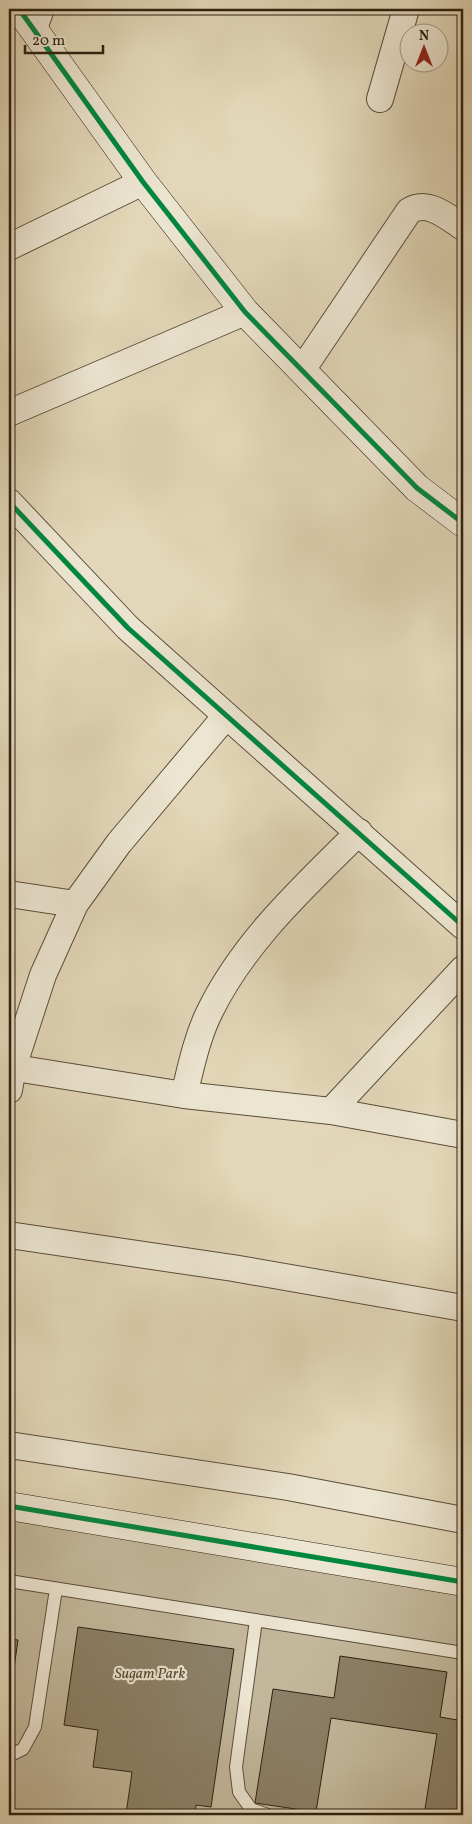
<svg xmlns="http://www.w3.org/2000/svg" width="472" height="1824" viewBox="0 0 472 1824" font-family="Vollkorn,serif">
	<rect width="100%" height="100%" fill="#e2d7b8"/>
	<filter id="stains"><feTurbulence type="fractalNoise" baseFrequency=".004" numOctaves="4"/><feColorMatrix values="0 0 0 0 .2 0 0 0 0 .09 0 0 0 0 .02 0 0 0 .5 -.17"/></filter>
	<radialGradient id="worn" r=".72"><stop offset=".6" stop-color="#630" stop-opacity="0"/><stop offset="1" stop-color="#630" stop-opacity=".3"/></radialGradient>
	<path fill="#c3b89c" stroke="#786c57" d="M9,1506L463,1582V1815H9Z"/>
	<path fill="#8c8068" stroke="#2e2112" d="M78,1627L234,1649L211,1807L196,1805L195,1815L126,1814L132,1772L93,1767L98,1730L64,1725Z
		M9,1639L18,1640L9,1703Z
		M340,1656L447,1672L440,1717L463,1721V1815H424L437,1734L331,1718L316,1812L255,1803L273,1689L334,1698Z"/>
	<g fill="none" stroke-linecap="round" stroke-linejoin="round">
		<defs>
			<path id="lane" d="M9,1581L463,1653
				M256,1620L236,1767L239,1792L251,1809L268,1815
				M9,1756L23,1749L35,1727L56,1589"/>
			<path id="street" d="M34,28L41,9
				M380,99L406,9
				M9,247L143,182
				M302,370L409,211C428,199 447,217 463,227
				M9,413L245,312
				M9,502L128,628L463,926
				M9,894L75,904
				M9,1067L184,1095L331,1111L463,1135
				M9,1090L13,1067L43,975L75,904L119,843L226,716
				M184,1095C191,1067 197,1037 210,1011C245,940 304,887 359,832
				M331,1111L463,969
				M9,1235L233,1268L463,1308
				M9,1445L288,1487L463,1520"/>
			<path id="secondary" d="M19,9L143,182L245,312L417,488L463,523
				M9,1506L463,1582"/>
		</defs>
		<use href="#lane" stroke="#5b4e3c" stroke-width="14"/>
		<use href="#street" stroke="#5b4e3c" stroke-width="28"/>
		<use href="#secondary" stroke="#2e2112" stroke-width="29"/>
		<use href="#lane" stroke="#ece5d1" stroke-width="12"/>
		<use href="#street" stroke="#ece5d1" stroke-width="26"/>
		<use href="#secondary" stroke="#ece5d1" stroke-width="28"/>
		<defs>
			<path id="cycleway" d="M19,9L143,182L245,312L417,488L463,523
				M9,502L128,628L463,926
				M9,1506L463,1582"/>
		</defs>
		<use href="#cycleway" stroke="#ece5d1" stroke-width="8"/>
		<use href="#cycleway" stroke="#00873e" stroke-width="5"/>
	</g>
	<g text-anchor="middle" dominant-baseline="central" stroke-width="4.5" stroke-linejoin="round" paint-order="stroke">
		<g font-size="15" font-style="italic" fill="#534734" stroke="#ece5d1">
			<text x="150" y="1674">Sugam Park</text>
		</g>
	</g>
	<rect width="472" height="1824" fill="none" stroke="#e2d7b8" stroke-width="30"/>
	<rect x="10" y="10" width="452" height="1804" fill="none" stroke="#2e2112" stroke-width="2.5"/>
	<rect x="15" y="15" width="442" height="1794" fill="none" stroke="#2e2112"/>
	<g transform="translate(424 48)"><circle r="24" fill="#ece5d1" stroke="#a09785"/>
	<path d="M0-4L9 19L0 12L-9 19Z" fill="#8f2418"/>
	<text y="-8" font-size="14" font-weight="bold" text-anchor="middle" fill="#2e2112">N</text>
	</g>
	<path d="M25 45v8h78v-8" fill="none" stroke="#2e2112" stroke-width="2.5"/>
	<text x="32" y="45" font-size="15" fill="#2e2112" stroke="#ece5d1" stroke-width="4" paint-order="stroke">20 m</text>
	<rect width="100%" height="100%" filter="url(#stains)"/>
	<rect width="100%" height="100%" fill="url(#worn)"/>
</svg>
